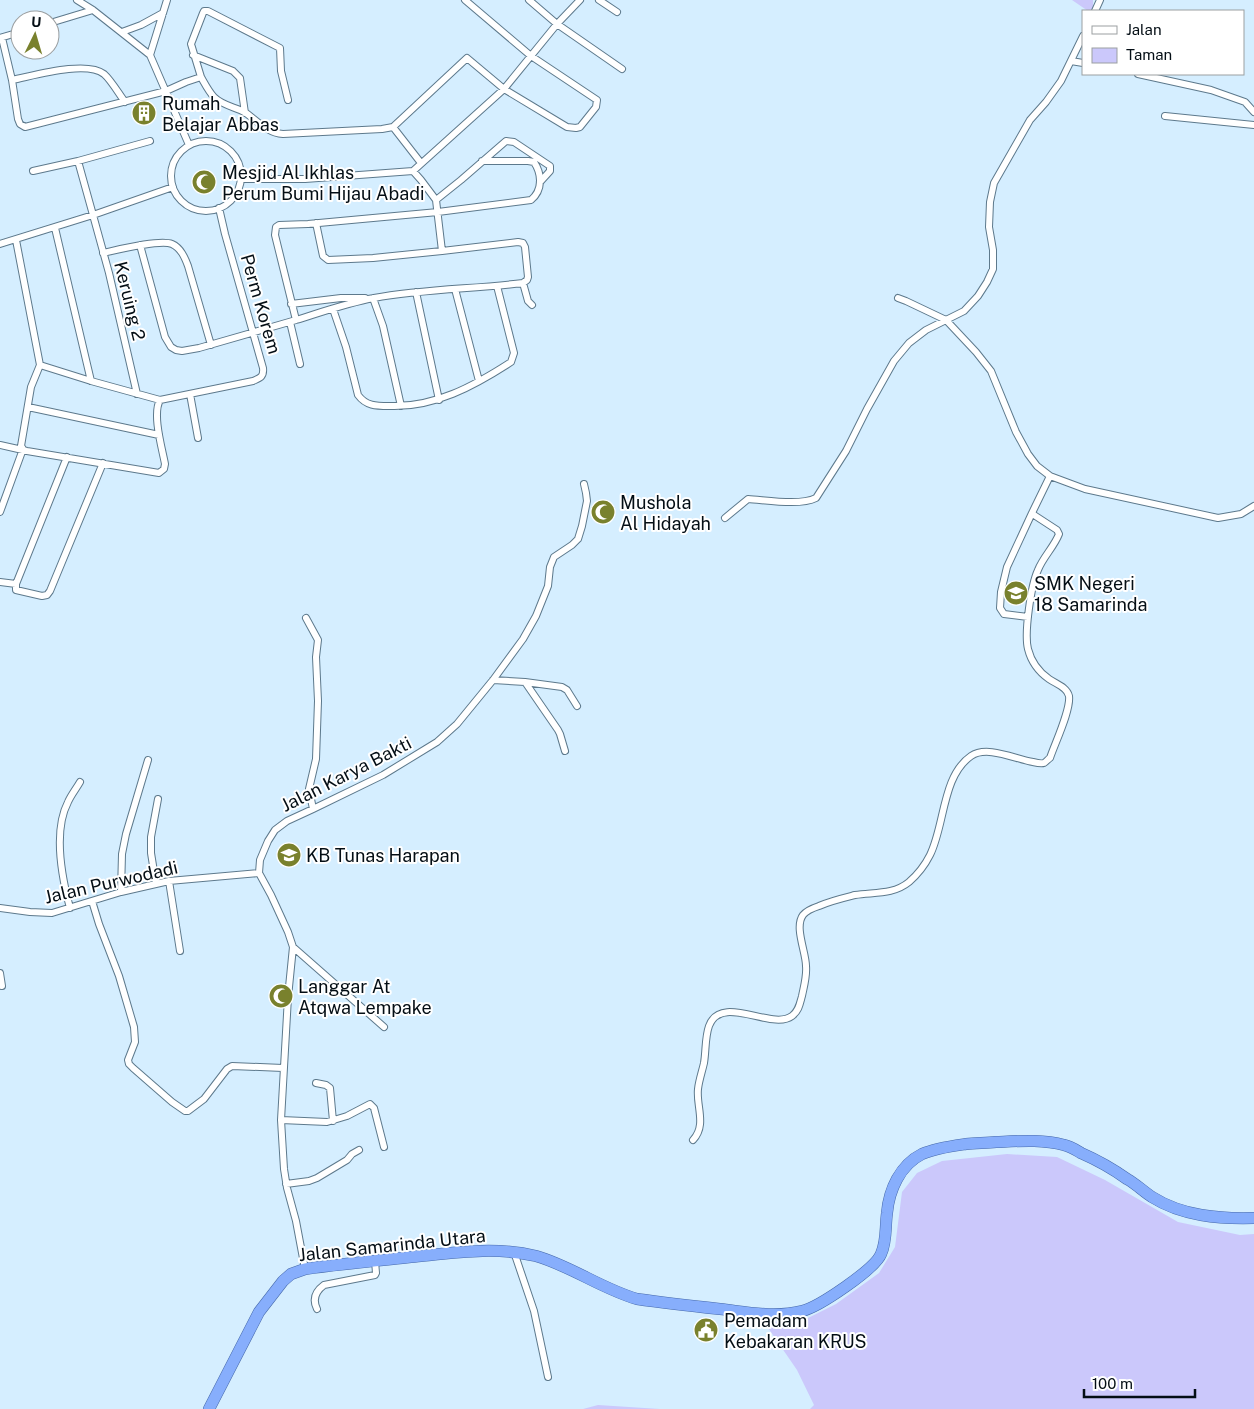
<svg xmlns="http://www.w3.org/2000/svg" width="1254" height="1409" viewBox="0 0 1254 1409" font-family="'Public Sans',sans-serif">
	<rect width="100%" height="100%" fill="#d5eeff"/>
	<path fill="#cbc8fb" d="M1072,0H1093V11H1088Z
		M1007,1154L1057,1157L1105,1180L1178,1222L1240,1235L1254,1234V1409H810L814,1405L797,1370L764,1322L802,1321L836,1304L879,1273L895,1247L902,1192L917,1173L942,1161Z
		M598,1405L660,1409H583Z"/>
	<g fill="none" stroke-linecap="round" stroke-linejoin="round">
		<defs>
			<path id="minor" d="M77,0L93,10L150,55L189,145
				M529,0L557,24L622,69
				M599,0L617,12
				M1095,11L1100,0
				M50,23L93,10
				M122,32L141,25L163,13
				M0,38L20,32
				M2,38L12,80
				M150,55L167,0
				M193,55L233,71L240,78L245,113
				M1071,61L1083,63
				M1138,74L1211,90L1245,102L1254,112
				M201,77L191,44L203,13L204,11H208L280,48L281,71L288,100
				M125,102C119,94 111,80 104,74C86,60 33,76 12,80L18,119L20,124L25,127L166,91L186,82L201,77C205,84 209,92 214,97C223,106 236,107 246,113C258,122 268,133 283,134L382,129L393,127L467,58L504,89L567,127L576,128L580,127L596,107L597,100L531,56L465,0
				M1165,116L1254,125
				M393,127L421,163
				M150,141L78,161L93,215L173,187
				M171 176a35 35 0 1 1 70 0a35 35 0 1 1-70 0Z
				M482,161H528L534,162
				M33,171L78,161
				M241,179H305L413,171L504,89L557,24L580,0
				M436,200L461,180L506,141L514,142L550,166V171L540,182
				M316,223L323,256L328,260L373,258L442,251L436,200L421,180L413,171
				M55,228L91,381
				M0,244L93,215L109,273L137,394
				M140,245L165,337L171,347L176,350L182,351L199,348L296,320L275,235L276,227L279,225L308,224L438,212L531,200C543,190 542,174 534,162
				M103,253C117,250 160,239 172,244C181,248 185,258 188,266L211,345
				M523,283L528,301L532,305
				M455,289L479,381
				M416,292L439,400
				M373,298L383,326L401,406
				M898,298L906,301L946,320L976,352L991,371L1016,432L1028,454L1037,466L1050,476
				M291,304L341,298H365
				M333,309L346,347L358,395C366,406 376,406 389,406C434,408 474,386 511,362L514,353L497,286
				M296,320C322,312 347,303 374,298C423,289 474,289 523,283L527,280L528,277L525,247L523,243L518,242L442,251
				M290,322L300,364
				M40,365L91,381L160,400
				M190,394L198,438
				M28,407L159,435
				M0,445L27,451L159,473L164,469L165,464C162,448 152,414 160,400L253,381C260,378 264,377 263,368L225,234L219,208
				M67,457L16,584V590L42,596L47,595L50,591L103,463
				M0,512L23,449L21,446L31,387L40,365L16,240
				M725,518L748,499C766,500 800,506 816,498L846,451L867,409L894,361L909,343L926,330L964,311L978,296L987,282L993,269V250L989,227L990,202L994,183L1030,120L1046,102L1061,81L1083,36
				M0,582L16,584
				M1028,617L1004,614L1000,608L1001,592L1007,567L1032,513
				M306,618L318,640L316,657L318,701L316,759L309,789L313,809
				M493,680L525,682L558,730L560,734L565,751
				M525,682L562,687L567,690L577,706
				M169,881L180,951
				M156,884L151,853V837L158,799
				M121,892L122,854L126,834L148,760
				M92,901L99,924L119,976L134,1027L135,1042L128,1060L129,1064L133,1068L172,1102L185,1111H188L204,1099L227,1069L232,1066L283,1068
				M0,908L30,912L52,913L121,892L169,881L259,873
				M70,908C62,878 53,831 68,802C71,795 76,789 80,782
				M293,947L384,1027
				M0,973L2,986
				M316,1083L326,1085L330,1088L333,1121
				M281,1120L327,1122L347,1116L370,1104L374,1108L384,1147
				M693,1140C707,1125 696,1106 698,1089C699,1080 702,1072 704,1063C706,1051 705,1037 709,1026C721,993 772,1031 792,1016C799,1011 800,1003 802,996C804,986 807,976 806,966C806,952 794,927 803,915C807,910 813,908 819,906C830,901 843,898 855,895C874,892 893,895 909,882C917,875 925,865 930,855C945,825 942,776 971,756C987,745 1015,759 1033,762C1037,763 1041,764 1044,763C1046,762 1048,759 1050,758C1055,743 1071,710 1069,696C1067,687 1056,684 1049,679C1039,672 1031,661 1028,649C1024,633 1031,585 1038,570C1043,557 1054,547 1059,534L1057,530L1034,515L1032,513L1050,476L1085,489L1218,518L1241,514L1254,506
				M286,1184L309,1181L317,1178L347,1160L352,1154L359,1150
				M514,1252L534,1311L548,1377
				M305,1269L296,1221L287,1188L284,1169L281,1120L288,997L293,947L288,932L271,895L259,873L260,860L268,841L275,830L287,821L313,809L383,775L437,742L457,724L493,680L523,639L536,616L548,586L550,567L554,557L572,545L578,539L582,526L587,501L586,493L584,484
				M317,1309C312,1299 316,1291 324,1285L375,1275L376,1273L375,1261"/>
			<path id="trunk" d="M209,1409L259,1312L283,1281L291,1274L305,1269C340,1264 375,1261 411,1257C452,1253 495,1246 536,1256C571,1266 602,1289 637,1299C665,1303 692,1306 720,1309C747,1312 775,1318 802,1311C819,1307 875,1269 881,1254C887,1241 885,1227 887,1213C889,1190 900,1165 922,1154C936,1148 952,1146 966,1144C976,1143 987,1143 996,1142C1019,1141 1042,1139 1064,1145C1070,1146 1076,1150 1081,1153C1097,1160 1113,1169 1127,1179C1136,1184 1143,1191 1152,1197C1182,1216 1219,1219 1254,1218"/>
		</defs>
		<use href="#minor" stroke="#5d798c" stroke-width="8"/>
		<use href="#trunk" stroke="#4669ab" stroke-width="12"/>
		<use href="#minor" stroke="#fff" stroke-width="6"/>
		<use href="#trunk" stroke="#87aefc" stroke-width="11"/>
	</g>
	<defs>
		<symbol id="building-disc" viewBox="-11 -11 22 22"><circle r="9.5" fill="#79812d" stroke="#fff"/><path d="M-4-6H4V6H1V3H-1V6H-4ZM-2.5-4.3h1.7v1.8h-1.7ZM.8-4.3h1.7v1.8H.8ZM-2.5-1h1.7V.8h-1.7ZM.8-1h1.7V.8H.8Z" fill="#fff"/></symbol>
		<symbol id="mosque-disc" viewBox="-11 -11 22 22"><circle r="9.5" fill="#79812d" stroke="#fff"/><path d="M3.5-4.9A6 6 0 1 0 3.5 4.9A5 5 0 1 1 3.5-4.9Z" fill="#fff"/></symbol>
		<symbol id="school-disc" viewBox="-11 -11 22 22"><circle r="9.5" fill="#79812d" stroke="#fff"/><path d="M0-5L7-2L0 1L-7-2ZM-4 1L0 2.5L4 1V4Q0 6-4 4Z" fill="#fff"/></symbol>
		<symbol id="civic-disc" viewBox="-11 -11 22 22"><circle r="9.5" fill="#79812d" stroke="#fff"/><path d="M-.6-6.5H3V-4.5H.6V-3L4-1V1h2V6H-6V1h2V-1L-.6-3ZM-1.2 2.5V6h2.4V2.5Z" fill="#fff"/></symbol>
	</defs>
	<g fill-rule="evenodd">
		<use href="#building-disc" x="130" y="99" width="28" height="28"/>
		<use href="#mosque-disc" x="190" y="168" width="28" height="28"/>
		<use href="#mosque-disc" x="589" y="498" width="28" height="28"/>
		<use href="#school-disc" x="1002" y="579" width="28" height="28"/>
		<use href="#school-disc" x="275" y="841" width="28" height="28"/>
		<use href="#mosque-disc" x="267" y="982" width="28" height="28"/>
		<use href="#civic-disc" x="692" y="1316" width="28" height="28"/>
	</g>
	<g text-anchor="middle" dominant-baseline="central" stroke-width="4" stroke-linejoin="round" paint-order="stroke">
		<g font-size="18" fill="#040e15" stroke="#fff" text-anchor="start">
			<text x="162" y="103">Rumah<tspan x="162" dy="21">Belajar Abbas</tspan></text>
			<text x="222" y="172">Mesjid Al Ikhlas<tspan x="222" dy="21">Perum Bumi Hijau Abadi</tspan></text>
			<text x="620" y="502">Mushola<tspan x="620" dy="21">Al Hidayah</tspan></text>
			<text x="1034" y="583">SMK Negeri<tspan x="1034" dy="21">18 Samarinda</tspan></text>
			<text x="306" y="855">KB Tunas Harapan</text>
			<text x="298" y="986">Langgar At<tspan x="298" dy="21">Atqwa Lempake</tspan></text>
			<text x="724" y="1320">Pemadam<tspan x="724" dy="21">Kebakaran KRUS</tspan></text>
		</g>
		<g font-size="18" fill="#040e15" stroke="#fff">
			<text transform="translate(130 301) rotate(76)">Keruing 2</text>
			<text transform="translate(261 304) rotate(74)">Perm Korem</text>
			<text transform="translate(346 774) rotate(-27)">Jalan Karya Bakti</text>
			<text transform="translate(111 882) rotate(-13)">Jalan Purwodadi</text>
			<text transform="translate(392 1245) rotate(-6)">Jalan Samarinda Utara</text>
		</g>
	</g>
	<rect x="1082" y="10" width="162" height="65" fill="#ffffff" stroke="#9b9fa1"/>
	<rect x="1092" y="26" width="25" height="8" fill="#ffffff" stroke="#9b9fa1"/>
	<text x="1126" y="35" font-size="15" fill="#040e15">Jalan</text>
	<rect x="1092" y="48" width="25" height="15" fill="#cbc8fb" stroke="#9b9fa1"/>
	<text x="1126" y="60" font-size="15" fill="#040e15">Taman</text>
	<g transform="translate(35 35) rotate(5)"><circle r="24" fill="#ffffff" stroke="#9b9fa1"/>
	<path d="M0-4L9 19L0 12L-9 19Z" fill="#79812d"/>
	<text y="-8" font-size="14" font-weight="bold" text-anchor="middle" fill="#040e15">U</text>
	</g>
	<path d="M1084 1389v8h111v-8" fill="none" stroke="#040e15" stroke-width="2.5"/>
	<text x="1092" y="1389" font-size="15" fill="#040e15" stroke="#ffffff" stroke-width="4" paint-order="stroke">100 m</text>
</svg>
